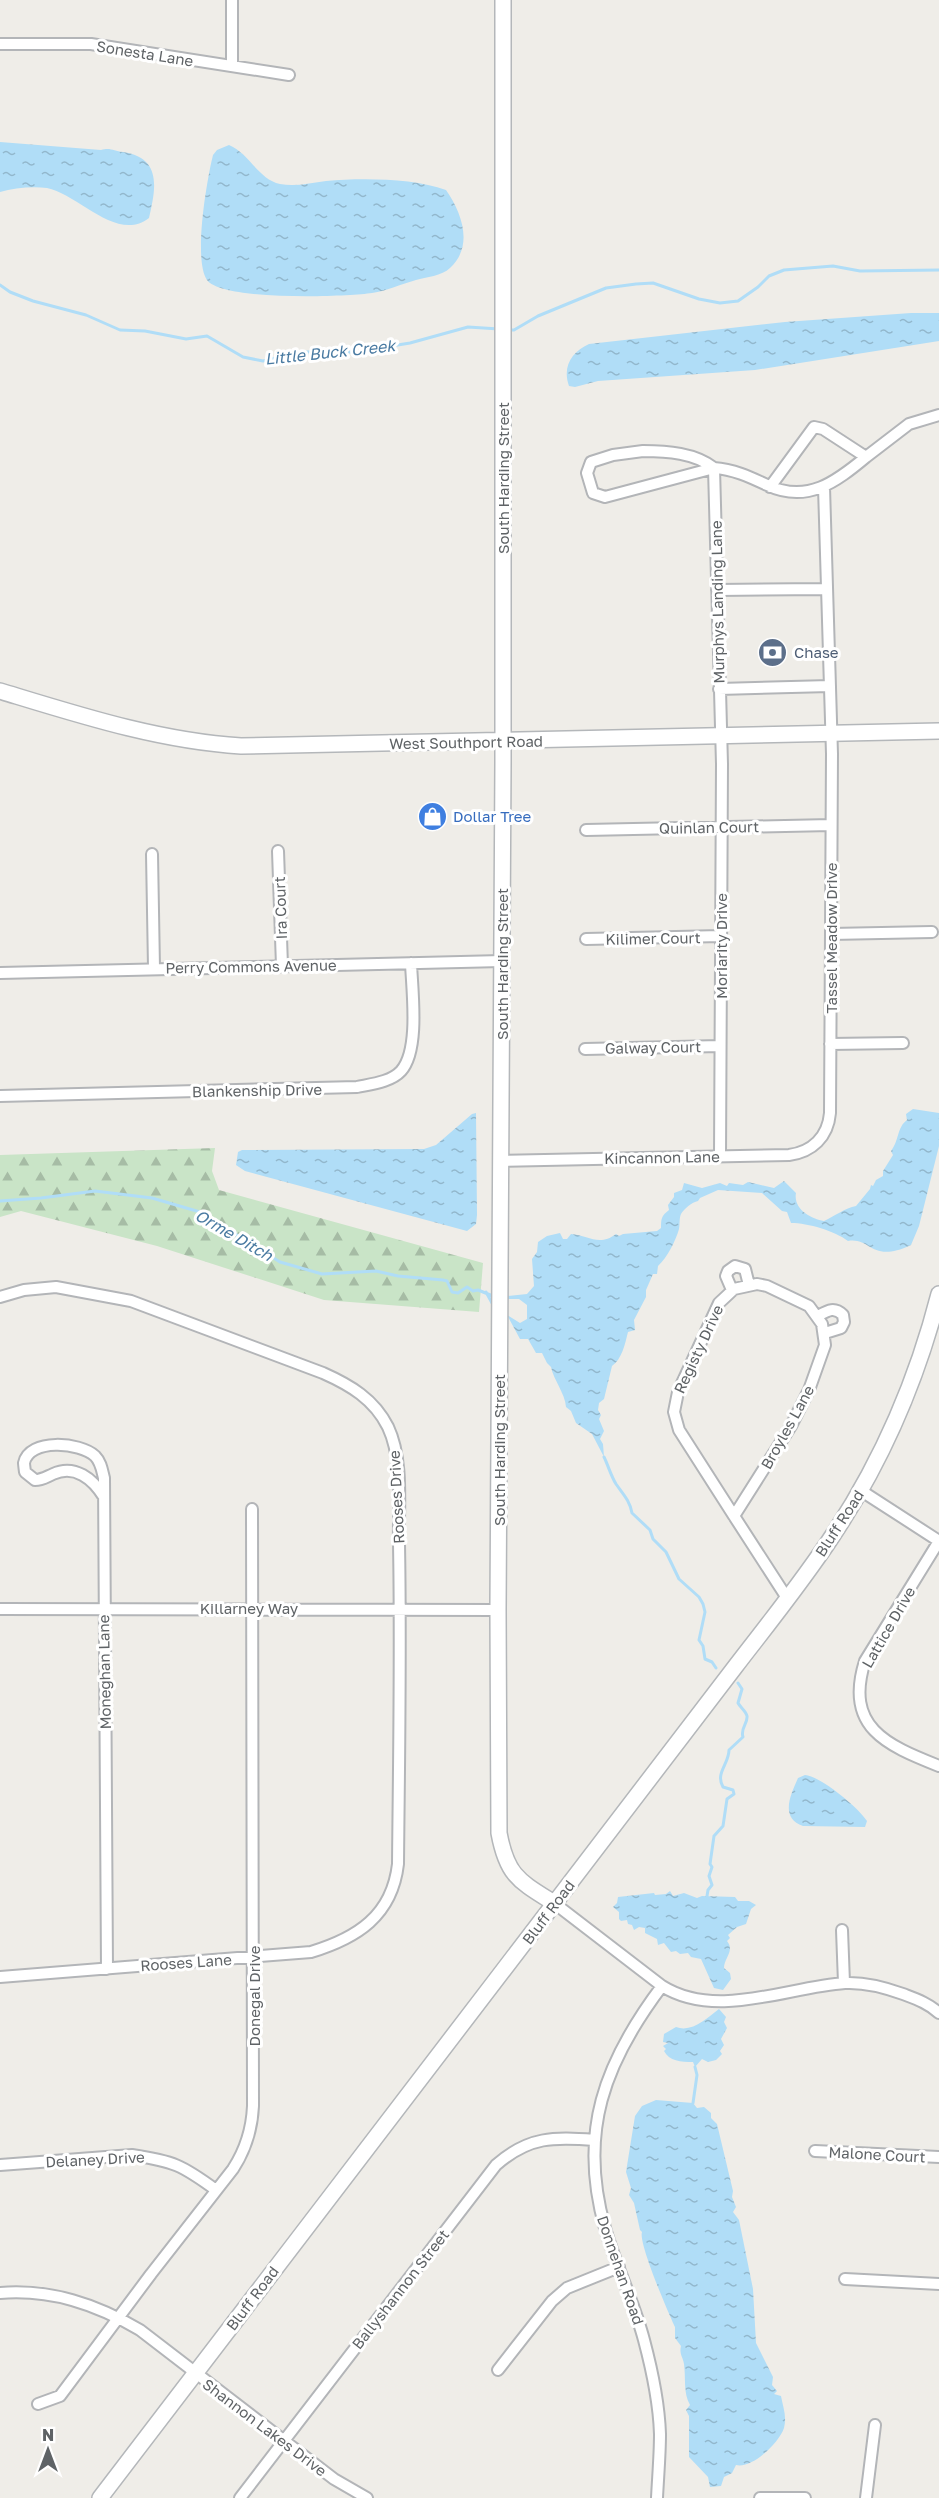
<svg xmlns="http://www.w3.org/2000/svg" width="939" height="2498" viewBox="0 0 939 2498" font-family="'Golos Text',sans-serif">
	<defs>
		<pattern id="forest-firs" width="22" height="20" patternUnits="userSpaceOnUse" patternTransform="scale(1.5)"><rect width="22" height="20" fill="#c9e4c7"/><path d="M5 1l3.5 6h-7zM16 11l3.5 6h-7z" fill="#a6bca5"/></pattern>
		<pattern id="water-ripples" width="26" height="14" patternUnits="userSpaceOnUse" patternTransform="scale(1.5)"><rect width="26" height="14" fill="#b0ddf7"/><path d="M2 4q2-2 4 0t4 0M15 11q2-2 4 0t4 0" fill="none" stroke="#92b7cc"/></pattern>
	</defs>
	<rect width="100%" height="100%" fill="#efede8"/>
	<path fill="url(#forest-firs)" d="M215,1148L212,1171L219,1190L483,1263L479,1312L324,1300L157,1246L21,1211L0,1217V1155Z"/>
	<path fill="url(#water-ripples)" d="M0,142L101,150C110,147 114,151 123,152C162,158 156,188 149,218C117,243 78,194 47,188C32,186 14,188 0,192Z
		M229,145C249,153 258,179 280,184C295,187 311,183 326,181C361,178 413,178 446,190C462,213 474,246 450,268C442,276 426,277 416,280C401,284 387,291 372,293C345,297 222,301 207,280C193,260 207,179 213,155L217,150Z
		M911,313H939V341L755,370L598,381L575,387L569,386C562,366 572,352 589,344L785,322Z
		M913,1109L939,1113V1146L919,1226L911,1245C871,1264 871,1237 848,1241C835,1231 808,1223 791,1223L787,1212L782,1211L762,1193L718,1190L700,1198L698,1201C692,1202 684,1209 681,1214C679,1218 680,1225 679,1229C676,1240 667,1258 658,1266L657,1274H653L646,1290V1297L634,1320L635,1330L628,1332C625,1344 622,1359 612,1366L604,1399L599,1403L598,1410L601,1415L599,1419L604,1431L600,1439L603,1444L604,1457L592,1434L576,1423L571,1411L566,1407C565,1393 554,1381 551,1367L547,1363L542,1353H536L528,1339H520L507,1315L520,1323L527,1319V1305L519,1299H507V1296L527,1294L534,1286L532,1259L537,1252L538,1242L547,1236L560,1233L563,1239H567L571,1234C588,1235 599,1247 616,1234L619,1236L623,1234L657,1231L661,1228C661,1219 661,1216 669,1210L668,1205L674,1197V1193L682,1190L684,1183L702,1188L720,1183L727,1186L729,1183L743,1185L748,1182L774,1188L784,1181L796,1193C793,1209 811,1219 824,1221C835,1216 845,1208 856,1206L870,1189L871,1185L873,1186L876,1180L883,1176V1171L893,1155L891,1151C899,1141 897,1127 907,1120L906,1114Z
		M476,1113L477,1215L476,1224L467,1231L245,1171L236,1165L238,1152L242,1150L424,1149L436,1145L472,1114Z
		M805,1775C820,1776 858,1807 867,1821L865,1827L803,1826C780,1818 790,1796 798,1778Z
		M670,1891L673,1896L684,1893L697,1898L702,1896L735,1897L738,1901H749L756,1905L751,1909L746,1924L737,1927L728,1935L730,1938L727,1941C735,1951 724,1958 724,1968L730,1973L731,1979L723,1990L714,1988L701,1959L691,1957L688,1953L680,1954L676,1951L671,1952L664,1943L658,1945L657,1939L645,1933V1928L639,1927L634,1930L632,1925L628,1924L627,1920L621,1921L619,1919V1912L613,1907L617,1903L618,1897L654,1893L655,1895L666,1894Z
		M719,2009L726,2017L724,2022L727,2028L721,2039L724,2045L720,2051L722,2054L716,2060L708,2062L702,2059L695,2067L693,2062C681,2062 669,2061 664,2051L666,2049L663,2046L668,2043L663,2042L664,2034L676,2027C692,2033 707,2018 719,2009Z
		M656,2100L693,2103L697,2108L704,2107L711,2113V2118L717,2124L733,2191L732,2197L736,2207L733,2212L739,2220L753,2289L756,2343L773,2377L772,2385L777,2391L774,2394L781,2396C783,2407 787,2416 784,2428C779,2443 752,2469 736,2465L732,2473L724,2477L721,2486L710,2487L708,2477L689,2457V2416L686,2410L690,2405C683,2393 686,2378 684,2364C683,2357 679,2354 681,2346L675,2338V2327C669,2314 638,2243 642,2232L640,2230L634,2203L629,2195L631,2188L626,2172L635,2116L642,2106Z"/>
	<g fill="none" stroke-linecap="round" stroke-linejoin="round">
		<path stroke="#b0ddf7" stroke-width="3" d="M0,285L10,292L33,301L86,315L120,330L145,331L186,339L207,336L243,357L263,361L301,352H355L410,343L468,327L499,329
			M509,330H514L538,316L606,288L636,284L653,283L699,299L720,303L738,301L758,287L769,276L784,270L833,266L860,271L939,270
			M0,1201L41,1198L95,1191L152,1198L200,1212L280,1262L322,1274L376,1271L398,1276L443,1280L447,1281L452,1292L458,1293L467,1287L473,1291L478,1290L493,1296
			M486,1292L492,1303
			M604,1457C608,1465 611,1476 616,1484C623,1494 630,1501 632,1513L650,1530L653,1539L666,1552L679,1579L699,1597L703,1604L705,1612L699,1640L703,1646L705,1659L712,1662L716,1668
			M707,1896L708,1890L712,1885L709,1876L712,1867L710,1864L714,1836L723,1826L727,1799L734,1794L733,1790L723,1787C715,1773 729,1764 729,1750L743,1737C740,1728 748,1724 747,1716C746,1711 740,1707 738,1703L742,1689L738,1683
			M693,2103L697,2075L695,2067"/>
		<defs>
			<path id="street" d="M232,0V66
				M0,44H91L289,75
				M643,451C667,451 695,453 714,468L605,497L593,493L587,473L591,462L613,455Z
				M770,487L814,427L823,429L866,457L909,424L939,415
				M717,590L827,589
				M719,689L830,686
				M586,830L831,825
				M278,851L282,966
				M152,854L154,968
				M831,934L932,932
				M586,939L721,936
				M0,973L502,961
				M830,1044L903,1043
				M585,1049L720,1046
				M0,1096L357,1087C371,1084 391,1082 401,1071C420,1050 412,990 411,963
				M720,1156L722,764L714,468C733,469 750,477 767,485C807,504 836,482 866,457
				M500,1161L789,1155C812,1152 828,1137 830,1113L832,754L824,487
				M732,1290L726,1276L728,1271L735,1266L745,1269L749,1285
				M0,1297L24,1290L56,1287L131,1301L323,1373C350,1385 374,1399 388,1427C404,1461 398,1508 399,1544C401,1651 399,1757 398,1864C392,1916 357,1938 311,1952L0,1977
				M818,1316C827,1311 834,1306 843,1315L844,1322L841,1328L825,1333
				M860,1490L939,1541
				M104,1497C93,1479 75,1464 53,1474C46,1477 42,1480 35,1480L25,1472C25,1472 24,1464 24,1463C29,1438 80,1442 95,1456C101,1462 102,1470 104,1478L107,1969
				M734,1516L791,1426L809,1390L825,1345L822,1324L809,1306L767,1286L757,1284L734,1289L719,1303L678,1392L674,1412L679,1430L734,1516L787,1598
				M939,1541L865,1661C844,1727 886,1745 939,1766
				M0,1609L498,1610
				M554,1903L662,1986C716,2020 787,1987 845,1983C866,1982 884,1987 903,1994C916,1999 928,2003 939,2013
				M842,1930L844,1983
				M815,2151L939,2157
				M0,2165L132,2155C173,2161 182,2165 216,2190
				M845,2279L939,2284
				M0,2293C51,2289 96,2304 140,2330L334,2479L367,2498
				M498,2370L552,2301L567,2288L619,2267
				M38,2404L60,2396L151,2274L233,2169C246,2149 252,2129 253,2106L252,1509
				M240,2498L496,2165C529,2136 554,2137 595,2140
				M657,2498C658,2477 660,2455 660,2434C659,2403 652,2370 644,2340C634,2302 616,2266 605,2228C578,2133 604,2063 662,1986
				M760,2498H805
				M866,2498L875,2425"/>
			<path id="secondary" d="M503,0V762L498,1610L499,1833C507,1876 519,1881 554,1903
				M0,691C79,715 159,741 241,746L939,731
				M100,2498L735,1667C768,1624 803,1581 833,1535C882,1461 917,1380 939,1294"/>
		</defs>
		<use href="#street" stroke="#b3b5b8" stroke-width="14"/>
		<use href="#secondary" stroke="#b4b7ba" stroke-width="18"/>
		<use href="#street" stroke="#fff" stroke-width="10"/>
		<use href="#secondary" stroke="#fff" stroke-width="15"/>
	</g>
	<defs>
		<symbol id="bank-disc" viewBox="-11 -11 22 22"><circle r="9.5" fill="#5c6f8a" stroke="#fff"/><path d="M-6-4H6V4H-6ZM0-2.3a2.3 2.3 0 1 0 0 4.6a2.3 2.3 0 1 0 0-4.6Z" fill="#fff"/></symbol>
		<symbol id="shop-disc" viewBox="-11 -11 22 22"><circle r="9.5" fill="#3f7fe0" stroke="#fff"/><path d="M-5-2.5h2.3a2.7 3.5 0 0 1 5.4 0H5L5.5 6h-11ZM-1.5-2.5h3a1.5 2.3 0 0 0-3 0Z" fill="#fff"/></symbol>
	</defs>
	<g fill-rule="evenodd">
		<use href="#bank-disc" x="756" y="636" width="33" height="33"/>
		<use href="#shop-disc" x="416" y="800" width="33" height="33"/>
	</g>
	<g text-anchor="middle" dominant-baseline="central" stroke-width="6" stroke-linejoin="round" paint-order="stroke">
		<g font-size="15" fill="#5f6366" stroke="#fff">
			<text transform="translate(145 53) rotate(9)">Sonesta Lane</text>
			<text transform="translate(503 478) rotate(-90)">South Harding Street</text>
			<text transform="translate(717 602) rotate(-91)">Murphys Landing Lane</text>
			<text transform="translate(466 742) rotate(-1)">West Southport Road</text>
			<text transform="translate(709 827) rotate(-1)">Quinlan Court</text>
			<text transform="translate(280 908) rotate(-92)">Ira Court</text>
			<text transform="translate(653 938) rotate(-1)">Kilimer Court</text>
			<text transform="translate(831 938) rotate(-90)">Tassel Meadow Drive</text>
			<text transform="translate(721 946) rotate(-90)">Moriarity Drive</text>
			<text transform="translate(502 964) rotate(-90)">South Harding Street</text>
			<text transform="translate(251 966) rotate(-1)">Perry Commons Avenue</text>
			<text transform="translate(653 1047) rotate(-1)">Galway Court</text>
			<text transform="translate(257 1090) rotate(-1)">Blankenship Drive</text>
			<text transform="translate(662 1157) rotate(-1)">Kincannon Lane</text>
			<text transform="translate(698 1349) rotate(-65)">Registy Drive</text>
			<text transform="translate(787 1427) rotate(-61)">Broyles Lane</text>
			<text transform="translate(499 1450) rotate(-90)">South Harding Street</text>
			<text transform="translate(396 1497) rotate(-93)">Rooses Drive</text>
			<text transform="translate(839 1523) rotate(-57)">Bluff Road</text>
			<text x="249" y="1608">Killarney Way</text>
			<text transform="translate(888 1627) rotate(-60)">Lattice Drive</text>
			<text transform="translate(104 1672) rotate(-91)">Moneghan Lane</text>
			<text transform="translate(548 1912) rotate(-53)">Bluff Road</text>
			<text transform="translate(186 1962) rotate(-4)">Rooses Lane</text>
			<text transform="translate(254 1996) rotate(-90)">Donegal Drive</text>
			<text transform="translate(877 2154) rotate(3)">Malone Court</text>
			<text transform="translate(95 2159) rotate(-3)">Delaney Drive</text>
			<text transform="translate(621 2270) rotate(71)">Donnehan Road</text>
			<text transform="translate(400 2289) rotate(-52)">Ballyshannon Street</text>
			<text transform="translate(252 2298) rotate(-53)">Bluff Road</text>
			<text transform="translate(265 2427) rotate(37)">Shannon Lakes Drive</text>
		</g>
		<g font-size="15" fill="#4e5e75" stroke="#fff" text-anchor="start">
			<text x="794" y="652">Chase</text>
		</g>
		<g font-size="15" fill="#366cbe" stroke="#fff" text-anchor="start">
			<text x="453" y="816">Dollar Tree</text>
		</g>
		<g font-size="16" font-style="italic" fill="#497aa1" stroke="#fff">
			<text transform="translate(330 352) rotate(-6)">Little Buck Creek</text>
			<text transform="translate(234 1235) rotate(30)">Orme Ditch</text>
		</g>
	</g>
	<g transform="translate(48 2450)" stroke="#ffffff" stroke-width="4.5" paint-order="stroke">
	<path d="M0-4.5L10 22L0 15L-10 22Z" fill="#5f6366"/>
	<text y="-9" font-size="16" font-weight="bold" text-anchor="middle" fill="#5f6366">N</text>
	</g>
</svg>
